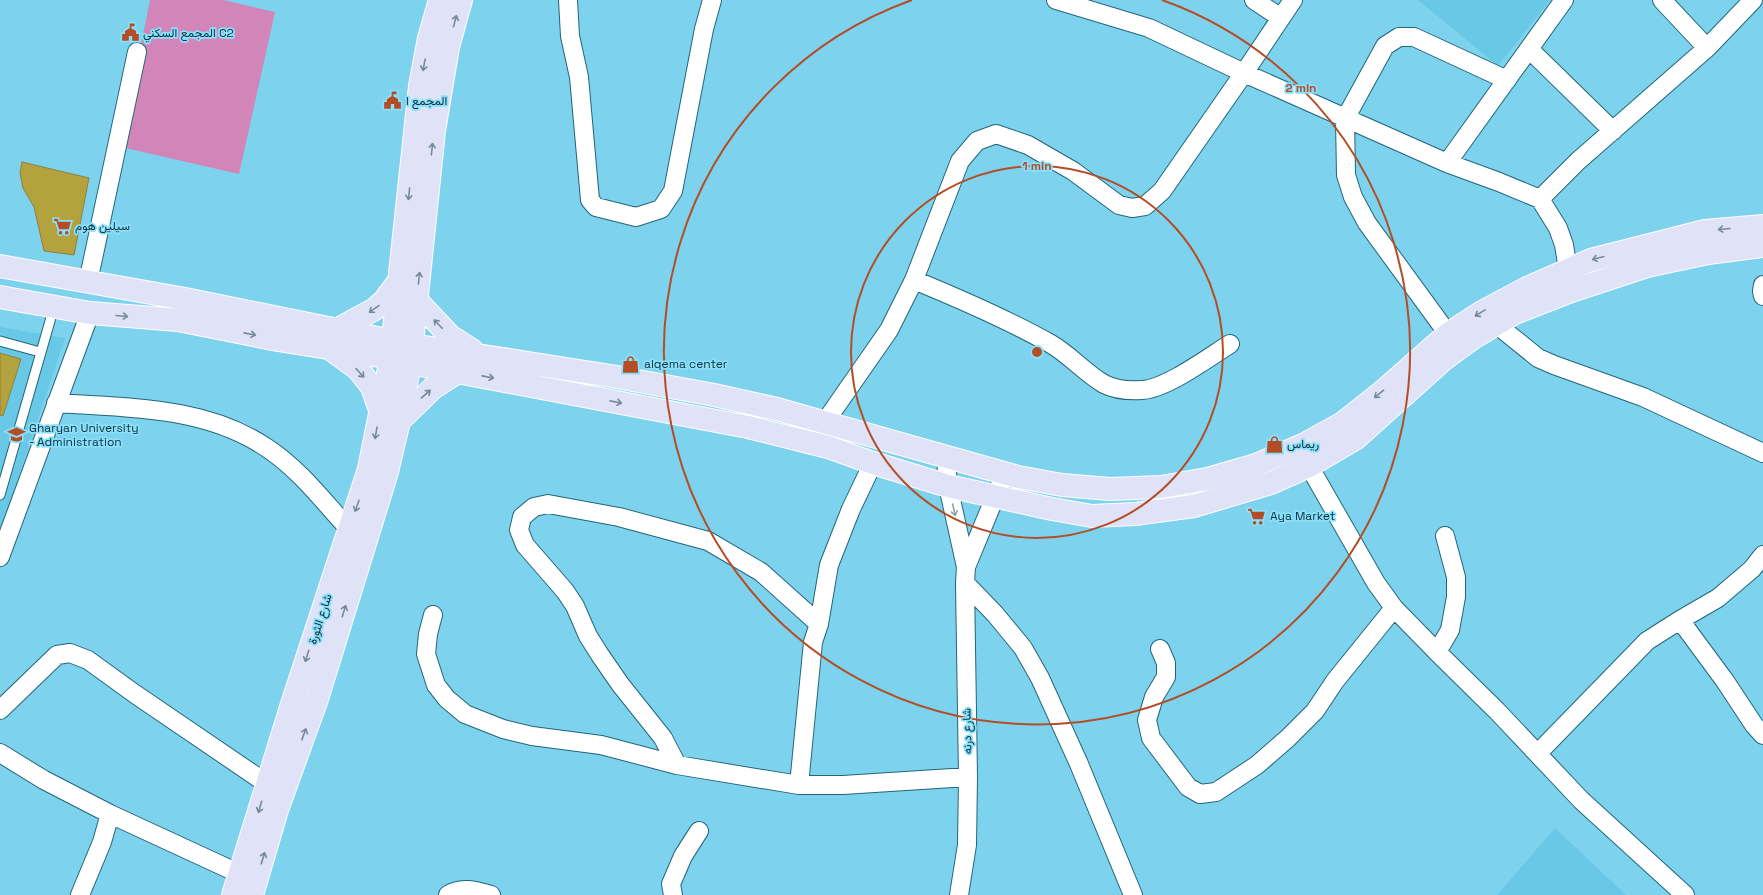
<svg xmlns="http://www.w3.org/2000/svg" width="1763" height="895" viewBox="0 0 1763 895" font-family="'Space Grotesk',Vazirmatn,sans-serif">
	<rect width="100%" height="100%" fill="#7dd3ed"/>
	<path fill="#68c8e6" d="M1418,0H1550L1498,66Z
		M0,327L65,338L0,532Z
		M1555,828L1626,895H1497Z"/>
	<path fill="#d185b8" d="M150,0H223L275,12L239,174L121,147Z"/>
	<path fill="#b3a23e" stroke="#8d823d" d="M22,162L89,178L74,255L44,251L34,207L23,188L20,173Z
		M0,353L21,359L3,416L0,415Z"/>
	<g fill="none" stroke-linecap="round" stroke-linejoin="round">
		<defs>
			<path id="service" d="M0,341L40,352
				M0,495L54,307"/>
			<path id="minor" d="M568,0L570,36L579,77L590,200L596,207L636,217L661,209L673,191L704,29L712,0
				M1056,0L1149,28L1244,73L1293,0
				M1254,0L1281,18
				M1662,0L1707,48
				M1529,49L1613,131
				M1447,163L1499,182L1540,199
				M914,280C960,299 1007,319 1051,344C1070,355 1085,373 1104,384C1116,390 1129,391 1142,390C1166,389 1209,357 1230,344
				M88,282L137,52
				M1570,282L1564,245L1558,228L1540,199L1578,161L1707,48L1753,0
				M1763,285L1762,291L1763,296
				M1496,324L1538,358L1554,365L1643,397L1763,453
				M1448,334L1367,223L1353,197L1346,175L1345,119L1385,46L1399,37H1414L1507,80
				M56,403C128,408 205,406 267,448C299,469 323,501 349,529
				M825,422L889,330L914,280L960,161L977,141L996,134L1028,145L1073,171L1119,205L1132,208L1145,206L1162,191L1244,73L1447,163L1564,0
				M946,458L948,486L966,567L965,583L968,777L967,845L959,895
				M1309,466L1376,583L1394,608L1437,652
				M1445,536L1456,577V597L1450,630L1437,652L1497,711L1581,800L1685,895
				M0,557L90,313
				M966,567L1005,473
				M965,583L995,614L1023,648L1040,678L1079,764L1133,895
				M433,615L428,634L426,654L436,685L447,699L465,714L503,729L532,736L601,745L677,765L799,785H843L968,777
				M1680,620L1725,681L1754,725L1763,735
				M1160,649L1166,663V677L1154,697L1147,720L1151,738L1188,787L1200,794L1216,792L1257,765L1288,738L1315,711L1335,681L1394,608
				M0,710L57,655L70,653L88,660L135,694L279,792
				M0,753L44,780L110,814L240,874
				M1538,753L1647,641L1680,620L1718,598L1752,569L1763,555
				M677,765L663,738L620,684L600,655L588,636L575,606L565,591L525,545L519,530L522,517L534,507L548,504L619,517L708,541L761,572L819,624
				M799,785L813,642L819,624L829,565L851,509L873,463
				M80,895L102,842L110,814
				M448,895C461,886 477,891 491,895
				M673,895L671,884L683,856L699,831"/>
			<path id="primary" d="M0,266L185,299L412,345L611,376L714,395L777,409L1018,477L1062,485L1110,489L1161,487L1207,479L1256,465L1305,444L1343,423L1381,393L1448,334L1482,312L1527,288L1591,260L1705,231L1763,226
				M0,297L90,313L178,320L278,340L391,358L410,363L748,427L828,447L873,463L948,486L1052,509L1092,516L1135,514L1194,506L1271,483L1309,466L1355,439L1444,359L1473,338L1515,313L1571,291L1647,266L1708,253L1763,246
				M417,301L450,336L472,350
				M338,329L375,309L384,301L399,281
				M332,350L358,369L372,387L380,410
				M399,421L433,388L458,372
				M233,895L292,704L369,469L391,358L420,86L429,38L440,0
				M252,895L277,810L317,699L387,472L399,421L410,363L434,131L448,47L461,0"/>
		</defs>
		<use href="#service" stroke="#226679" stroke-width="11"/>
		<use href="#minor" stroke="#226679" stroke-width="20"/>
		<use href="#primary" stroke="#fff" stroke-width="24"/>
		<use href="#service" stroke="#fff" stroke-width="9"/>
		<use href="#minor" stroke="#fff" stroke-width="18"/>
		<use href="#primary" stroke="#e0e2f8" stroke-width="22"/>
	</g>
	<defs><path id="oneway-shaft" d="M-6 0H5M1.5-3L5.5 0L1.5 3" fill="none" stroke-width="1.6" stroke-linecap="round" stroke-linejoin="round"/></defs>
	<g stroke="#768a9a">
		<use href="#oneway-shaft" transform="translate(455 21) rotate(-75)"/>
		<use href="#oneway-shaft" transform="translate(424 65) rotate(101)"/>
		<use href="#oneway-shaft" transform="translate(432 149) rotate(-84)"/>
		<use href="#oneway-shaft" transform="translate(409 194) rotate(96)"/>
		<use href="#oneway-shaft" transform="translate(1724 229) rotate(175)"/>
		<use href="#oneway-shaft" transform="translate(1598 258) rotate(165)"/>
		<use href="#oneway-shaft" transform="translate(419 278) rotate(-84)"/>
		<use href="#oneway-shaft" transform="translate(374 309) rotate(145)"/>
		<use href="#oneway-shaft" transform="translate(1480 313) rotate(148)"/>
		<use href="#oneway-shaft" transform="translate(122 316) rotate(5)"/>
		<use href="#oneway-shaft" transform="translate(438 324) rotate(-134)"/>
		<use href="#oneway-shaft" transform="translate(250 334) rotate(11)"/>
		<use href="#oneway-shaft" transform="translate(360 373) rotate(48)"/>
		<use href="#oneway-shaft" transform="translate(488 377) rotate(11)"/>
		<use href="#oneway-shaft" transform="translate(426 394) rotate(-41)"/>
		<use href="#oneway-shaft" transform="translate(1379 394) rotate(141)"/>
		<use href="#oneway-shaft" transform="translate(616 402) rotate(11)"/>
		<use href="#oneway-shaft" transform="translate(376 433) rotate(100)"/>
		<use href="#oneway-shaft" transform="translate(357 506) rotate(109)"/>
		<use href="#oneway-shaft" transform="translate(344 611) rotate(-73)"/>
		<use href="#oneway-shaft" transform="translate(307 656) rotate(108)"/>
		<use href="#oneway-shaft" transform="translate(304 734) rotate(-70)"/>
		<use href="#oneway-shaft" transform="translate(260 807) rotate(106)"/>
		<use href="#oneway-shaft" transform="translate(263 858) rotate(-73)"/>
	</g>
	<use stroke="#92a2a7" href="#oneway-shaft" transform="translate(954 510) rotate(77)"/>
	<g fill="none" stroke="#b44d25" stroke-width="2">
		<circle cx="1037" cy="352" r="186"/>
		<path d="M1162 0A373 373 0 1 1 912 0"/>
	</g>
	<defs>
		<symbol id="civic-bare" viewBox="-9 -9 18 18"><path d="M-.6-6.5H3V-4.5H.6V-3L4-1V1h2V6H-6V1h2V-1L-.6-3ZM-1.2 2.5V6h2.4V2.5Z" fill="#b44d25" stroke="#8ae0fb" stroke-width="2.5" paint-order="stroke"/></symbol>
		<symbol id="supermarket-bare" viewBox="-9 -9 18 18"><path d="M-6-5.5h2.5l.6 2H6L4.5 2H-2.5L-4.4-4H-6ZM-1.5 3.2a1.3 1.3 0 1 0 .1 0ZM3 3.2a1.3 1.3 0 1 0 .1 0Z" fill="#b44d25" stroke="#8ae0fb" stroke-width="2.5" paint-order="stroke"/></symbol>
		<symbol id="shop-bare" viewBox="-9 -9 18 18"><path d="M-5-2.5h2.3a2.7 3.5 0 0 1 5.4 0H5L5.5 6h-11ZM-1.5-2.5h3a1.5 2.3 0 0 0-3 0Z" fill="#b44d25" stroke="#8ae0fb" stroke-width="2.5" paint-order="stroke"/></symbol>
		<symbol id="university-bare" viewBox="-9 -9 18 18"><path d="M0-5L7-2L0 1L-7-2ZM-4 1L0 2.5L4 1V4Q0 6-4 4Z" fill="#b44d25" stroke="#8ae0fb" stroke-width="2.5" paint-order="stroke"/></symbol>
	</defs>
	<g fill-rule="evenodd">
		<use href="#civic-bare" x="118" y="20" width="25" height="25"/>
		<use href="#civic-bare" x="380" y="88" width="25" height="25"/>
		<use href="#supermarket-bare" x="50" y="214" width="25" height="25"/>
		<use href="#shop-bare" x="618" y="352" width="25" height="25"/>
		<use href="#university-bare" x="4" y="422" width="25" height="25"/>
		<use href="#shop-bare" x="1262" y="432" width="25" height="25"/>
		<use href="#supermarket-bare" x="1244" y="504" width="25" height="25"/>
	</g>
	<g text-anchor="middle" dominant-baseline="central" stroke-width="3.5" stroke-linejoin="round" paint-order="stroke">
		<g font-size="12" fill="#0c313c" stroke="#8ae0fb" text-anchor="start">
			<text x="143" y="33">المجمع السكني C2</text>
			<text x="406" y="101">المجمع ا</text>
			<text x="75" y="226">سيلين هوم</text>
			<text x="644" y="364">alqema center</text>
			<text x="29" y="428">Gharyan University<tspan x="29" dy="14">- Administration</tspan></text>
			<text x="1287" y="444">ريماس</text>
			<text x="1270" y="516">Aya Market</text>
		</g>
		<g font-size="12" fill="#0c313c" stroke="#8ae0fb">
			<text transform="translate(320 619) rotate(-72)">شارع الثورة</text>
			<text transform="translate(967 731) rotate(-91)">شارع درنه</text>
		</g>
	</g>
	<circle cx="1037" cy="352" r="6" fill="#b44d25" stroke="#8ae0fb" stroke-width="2"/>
	<g font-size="12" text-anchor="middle" font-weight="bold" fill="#b44d25" stroke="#8ae0fb" stroke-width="3.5" stroke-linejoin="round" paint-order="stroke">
		<text x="1301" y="92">2 min</text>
		<text x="1037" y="170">1 min</text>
	</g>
</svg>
